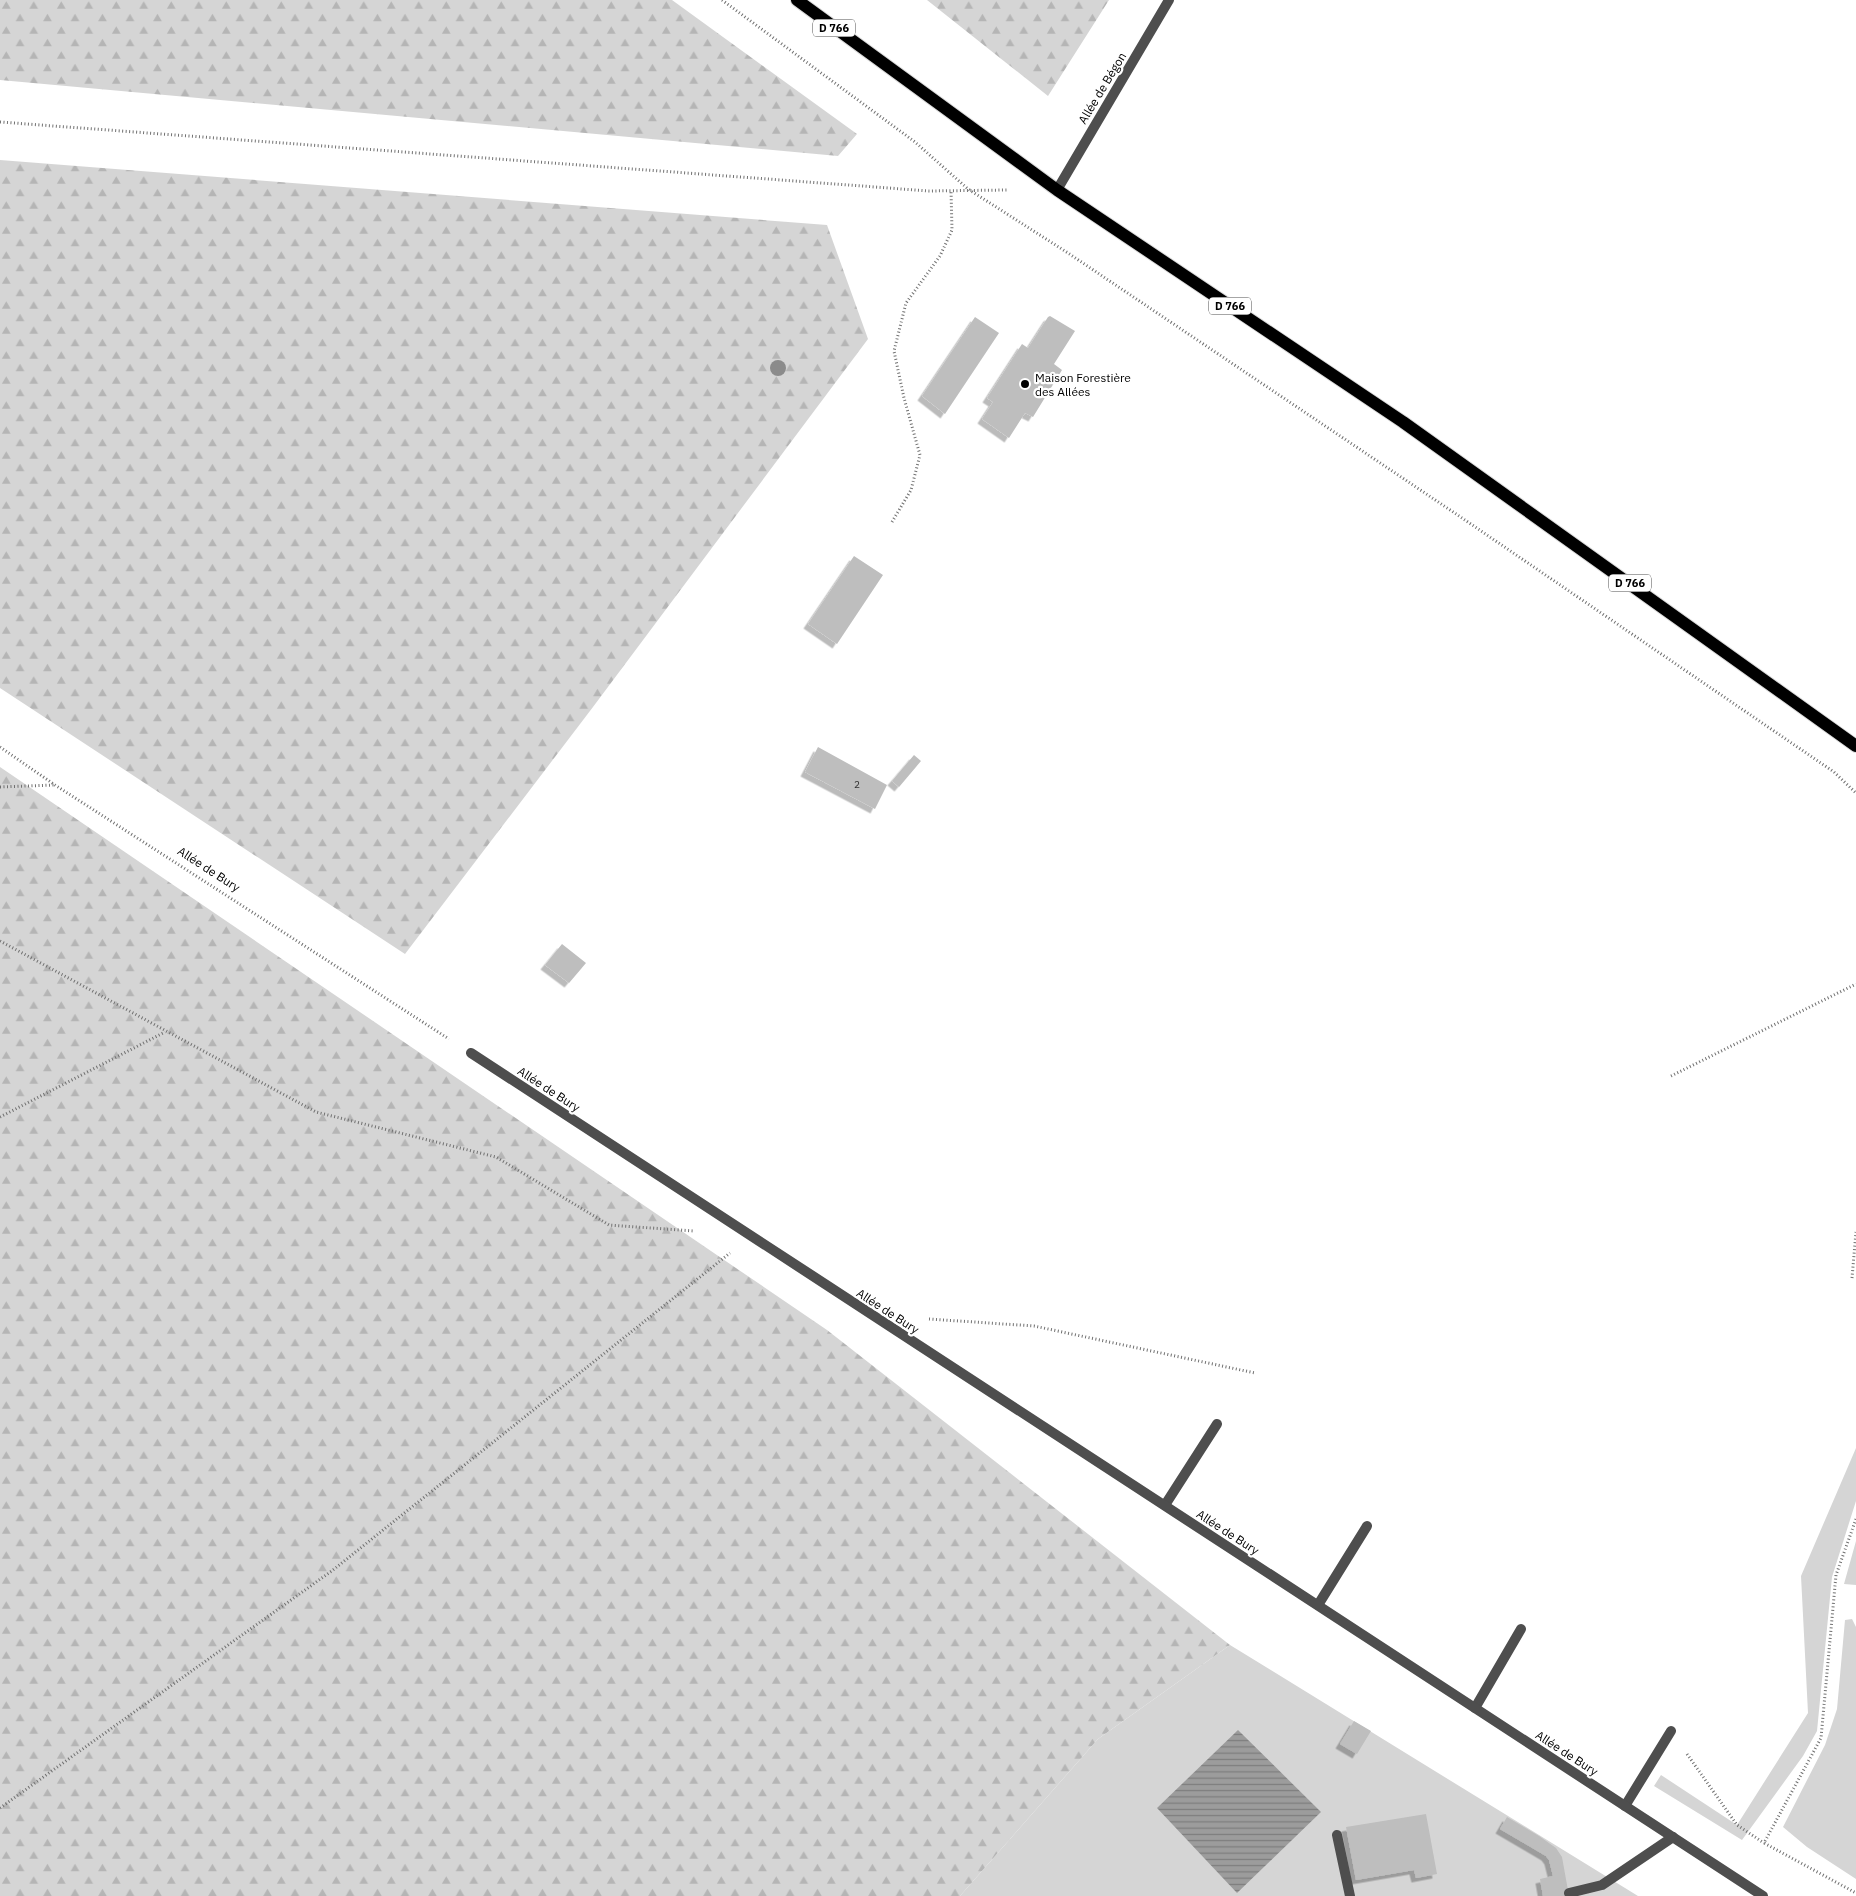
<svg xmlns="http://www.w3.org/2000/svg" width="1856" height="1896" viewBox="0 0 1856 1896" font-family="'IBM Plex Sans',sans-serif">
	<defs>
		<pattern id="forest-firs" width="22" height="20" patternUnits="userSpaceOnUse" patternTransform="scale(1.25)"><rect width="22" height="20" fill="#d5d5d5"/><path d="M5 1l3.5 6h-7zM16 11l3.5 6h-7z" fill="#b5b5b5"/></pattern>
		<pattern id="water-rules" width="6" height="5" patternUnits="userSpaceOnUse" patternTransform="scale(1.25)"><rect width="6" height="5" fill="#9c9c9c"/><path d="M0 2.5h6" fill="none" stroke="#7d7d7d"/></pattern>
		<filter id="shadow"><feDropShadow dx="-4.5" dy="4.5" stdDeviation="0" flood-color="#0004"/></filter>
	</defs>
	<rect width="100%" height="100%" fill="#fff"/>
	<path fill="#d5d5d5" d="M1856,1448V1501L1832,1577L1817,1731L1803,1756L1742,1840L1654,1786L1661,1775L1737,1825L1808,1713L1801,1576Z
		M1856,1541V1585L1844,1584Z
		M1852,1619L1856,1627V1879L1807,1847L1783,1827L1825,1745L1837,1709L1845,1620Z
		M1230,1645L1638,1896H960L1098,1739Z"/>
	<path fill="url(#forest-firs)" d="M0,0H672L857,134L838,156L0,80Z
		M927,0H1109L1048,96Z
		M0,160L827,225L868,339L593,707L405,954L0,688Z
		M0,767L827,1330L1230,1645L1098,1739L960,1896H0Z"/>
	<path fill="url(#water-rules)" d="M1238,1730L1321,1812L1237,1893L1157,1808Z"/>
	<path fill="#bebebe" filter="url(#shadow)" d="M1050,316L1075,331L1054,364L1062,370L1033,417L1025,413L1009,438L982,419L993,402L987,398L1022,344L1028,348L1048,317Z
		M975,317L999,333L945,414L922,396Z
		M854,556L883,575L837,644L808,624Z
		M818,747L887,785L875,809L805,772Z
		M914,755L921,761L899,787L892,781Z
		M562,944L586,963L569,983L545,965Z
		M1354,1721L1371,1731L1357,1754L1340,1744Z
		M1426,1814L1437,1874L1416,1878L1414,1870L1356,1880L1346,1827Z
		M1507,1817L1539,1836L1556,1848L1562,1857L1569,1896H1543L1540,1879L1553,1876L1549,1860L1546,1856L1500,1829Z"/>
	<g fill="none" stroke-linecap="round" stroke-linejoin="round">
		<defs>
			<path id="primary" d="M797,0L1057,190L1403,422L1856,746"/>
		</defs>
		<use href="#primary" stroke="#dbdbdb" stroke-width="14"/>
		<path stroke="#707070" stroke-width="3" stroke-dasharray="1 2.5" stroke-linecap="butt" d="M722,0L915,142L968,189L1068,253L1465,520L1834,772L1856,793
			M0,122L929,191L1007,190
			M892,522L911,490L920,455L904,398L894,351L906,303L940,256L952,230L951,190
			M0,747L55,785L449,1039
			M0,787L54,785
			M0,941L316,1112L496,1157L609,1225L694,1231
			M1671,1076L1856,984
			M0,1117L165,1032
			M1852,1278L1856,1232
			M929,1319L1034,1326L1255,1373
			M1856,1519L1836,1575L1821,1738L1764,1843L1856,1893
			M1687,1754L1737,1825L1764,1843
			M0,1808L333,1570L730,1253"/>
		<path stroke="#4e4e4e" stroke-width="10" d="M1165,1505L1217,1424
			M1318,1605L1367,1526
			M1475,1708L1521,1629
			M1625,1806L1671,1731
			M1337,1835L1350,1896
			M1569,1893L1602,1885L1673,1837"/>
		<path stroke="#4e4e4e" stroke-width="10" d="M1057,190L1169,0
			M471,1053L1763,1896"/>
		<use href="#primary" stroke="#000" stroke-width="12"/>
	</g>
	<circle fill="#8b8b8b" cx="778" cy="368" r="8"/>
	<circle fill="#000" stroke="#fff" stroke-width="2" cx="1025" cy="384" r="5"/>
	<g text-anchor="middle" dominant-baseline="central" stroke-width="4.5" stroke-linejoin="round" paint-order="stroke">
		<g font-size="10" fill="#303030">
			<text x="857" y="784">2</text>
		</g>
		<g fill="#fff" stroke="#4c4c4c" stroke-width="1">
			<rect x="813" y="19.5" width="42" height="17" rx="4"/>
			<rect x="1209" y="297.5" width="42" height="17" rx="4"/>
			<rect x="1609" y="574.5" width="42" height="17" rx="4"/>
		</g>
		<g font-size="11" font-weight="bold" fill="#000">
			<text x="834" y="28">D 766</text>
			<text x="1230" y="306">D 766</text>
			<text x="1630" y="583">D 766</text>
		</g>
		<g font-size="12" fill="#000" stroke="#fff">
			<text transform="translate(1102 88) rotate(-59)">Allée de Bégon</text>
			<text transform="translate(209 869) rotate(33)">Allée de Bury</text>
			<text transform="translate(549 1089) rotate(33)">Allée de Bury</text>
			<text transform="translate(888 1311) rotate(33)">Allée de Bury</text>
			<text transform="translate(1228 1532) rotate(33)">Allée de Bury</text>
			<text transform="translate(1567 1753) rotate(33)">Allée de Bury</text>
		</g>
		<g font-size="12" fill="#000" stroke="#fff" text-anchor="start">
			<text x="1035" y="377">Maison Forestière<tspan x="1035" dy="14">des Allées</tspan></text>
		</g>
	</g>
</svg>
